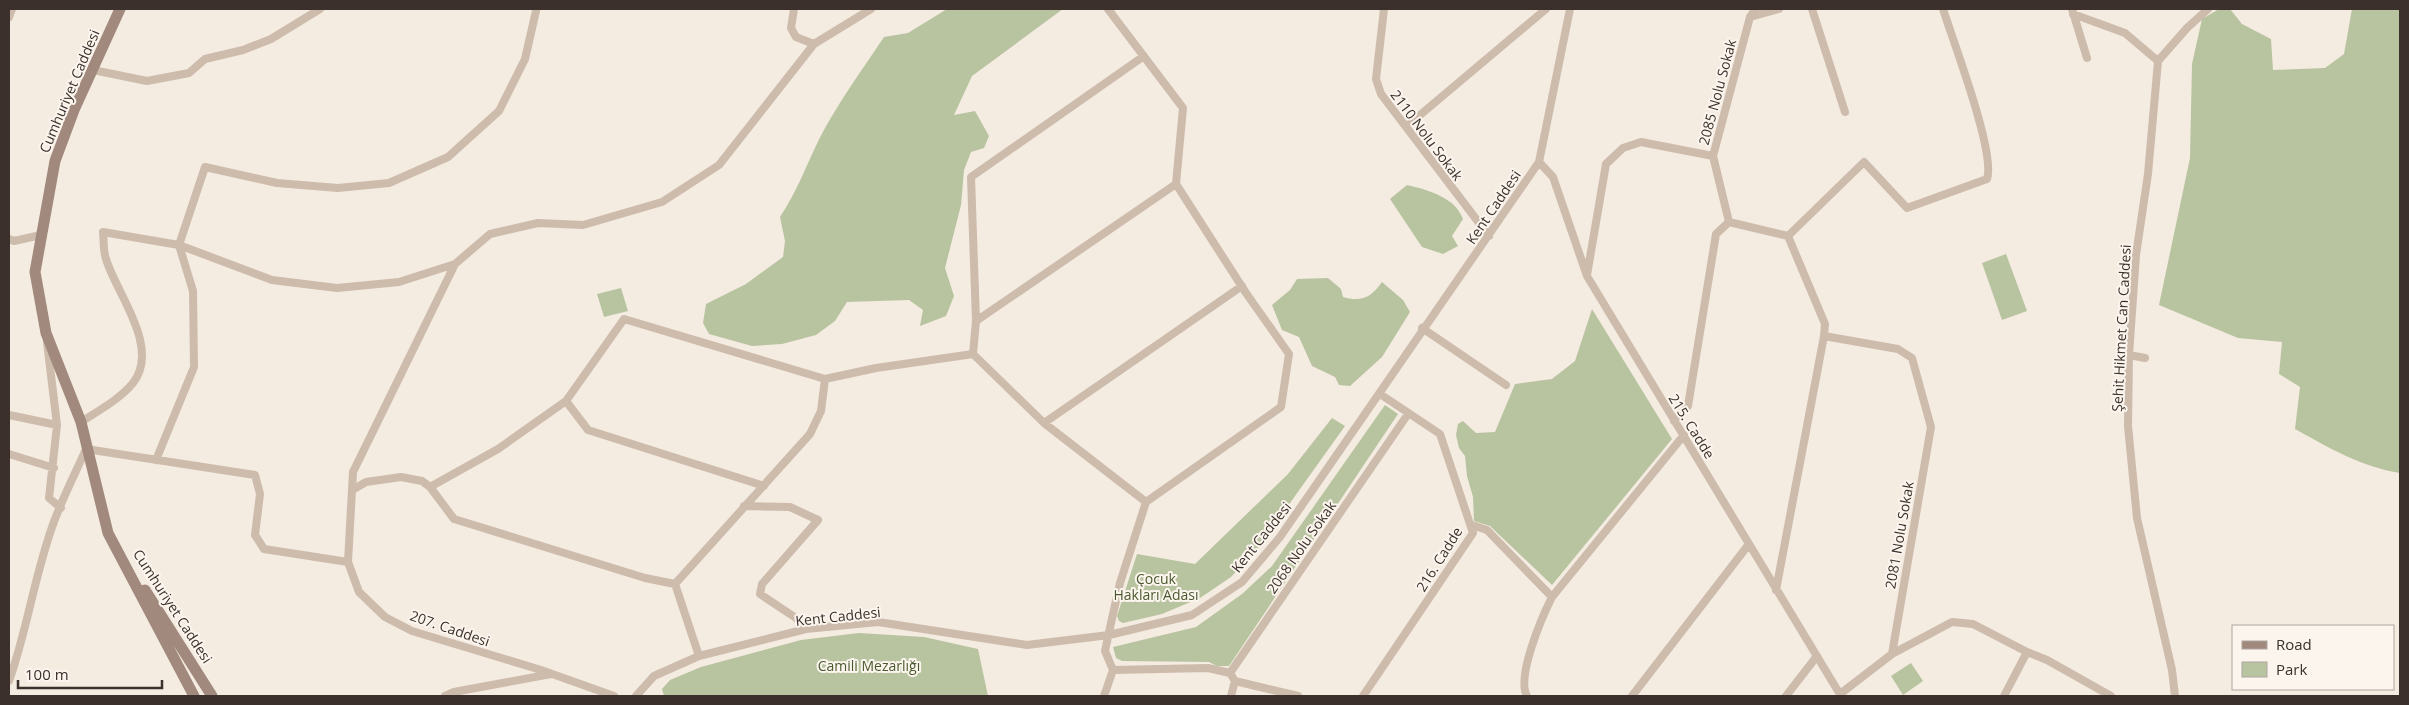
<svg xmlns="http://www.w3.org/2000/svg" width="2409" height="705" viewBox="0 0 2409 705" font-family="'Open Sans',sans-serif">
	<rect width="100%" height="100%" fill="#f4ebe1"/>
	<path fill="#b8c4a0" d="M947,9H1063L972,76L954,115L975,111L989,136L984,148L971,152L964,170L961,205L945,268L954,296L946,316L920,326L923,310L909,300L847,302L835,321L816,335L782,344L752,346L709,334L703,323L706,304L746,284L783,257L785,241L780,217C799,189 809,157 825,128C843,96 864,67 884,37L908,33Z
		M2219,9H2230L2242,24L2271,39L2273,70L2325,68L2344,54L2352,9H2400V473C2362,467 2329,448 2295,429L2300,387L2279,374L2282,342L2238,338L2159,305L2190,158L2192,64L2202,19Z
		M1407,185C1428,190 1455,197 1463,219L1452,236L1458,246L1443,254L1422,247L1390,199Z
		M2006,254L2027,311L2002,320L1982,263Z
		M1328,278L1341,289L1343,297C1361,302 1371,298 1382,282L1403,300L1410,312L1382,357L1350,386L1339,385L1335,377L1312,366L1299,337L1282,330L1272,305L1290,290L1297,279Z
		M621,288L628,311L604,317L597,294Z
		M1592,309L1672,439L1552,585L1490,526L1474,521L1473,497L1467,476L1465,456L1459,448L1456,435L1458,424L1463,421L1476,433L1495,432L1515,384L1552,379L1575,361Z
		M1385,405L1398,414L1229,666H1217L1209,662L1122,661L1116,658L1113,647L1196,627L1242,594L1272,566Z
		M1332,418L1345,426L1255,552L1231,577L1200,598L1162,614L1123,623L1119,621L1117,616L1137,554L1195,564L1288,474Z
		M859,633L924,637L978,649L988,696H664L662,689L670,680L701,667L801,640Z
		M1911,663L1923,681L1903,695L1891,676Z"/>
	<g fill="none" stroke-linecap="round" stroke-linejoin="round">
		<path stroke="#cdbbac" stroke-width="8" d="M794,9L791,28L796,37L814,44
			M1384,9L1376,79L1381,94L1489,236
			M1755,9L1750,17L1713,156L1729,222L1788,236L1825,324L1824,336L1898,349L1912,358L1931,427L1892,654L1840,694
			M1812,9L1845,112
			M2072,9L2087,58
			M2073,14L2125,33L2158,61
			M9,17L12,9
			M1750,17L1779,9
			M93,70L147,81L189,73L205,59L243,50L271,39L320,9
			M1407,126L1546,9
			M1539,162L1553,177L1587,276L1841,696
			M1788,236L1864,162L1907,208L1987,179C1996,153 1953,41 1943,9
			M9,239L14,241L41,235
			M455,264L399,282L337,288L272,280L179,245L205,167L277,183L338,188L389,183L448,157L499,111L525,59L536,11
			M1587,275L1606,164L1623,148L1641,142L1713,156
			M976,321L1176,184L1183,108L1108,9
			M1422,328L1506,385
			M47,342L57,425L49,498L61,508
			M973,354L976,321L971,177L1144,56
			M2129,355L2145,358
			M566,401L588,430L764,486
			M9,415L57,425
			M1674,421L1688,406L1716,234L1729,222
			M81,422C98,411 120,399 133,383C161,347 116,293 106,259C103,251 104,240 103,232L179,245L193,291L194,367L156,460
			M1044,423L1242,286
			M9,454L54,468
			M430,487L498,449L566,401L624,319L825,379L876,368L973,354L1044,423L1146,502L1120,583L1111,623L1105,651L1113,670L1104,696
			M354,489L366,482L401,477L422,481L430,487L454,519L645,578L675,584L699,656
			M1146,502L1281,407L1289,354L1246,293L1176,184
			M744,506L790,507L818,520L762,584L760,594L796,618L806,629
			M1472,525L1487,530L1552,597L1684,435
			M675,584L810,434L821,411L825,379
			M1776,590L1824,336
			M1892,654L1952,622L1973,624L2027,652
			M1113,670L1208,668L1230,673
			M9,681C28,628 35,571 55,519C64,495 76,472 86,449L255,475L260,494L255,535L264,549L348,562
			M1235,681L1298,696
			M445,696L454,692L551,674
			M614,696L541,670L412,631L385,617L359,592L348,562L353,472L455,264L490,234L538,223L583,225L662,202L719,165L814,44L871,9
			M636,696L654,676L699,656L806,629L878,622L1027,645L1109,635L1192,615L1242,582L1280,537L1539,162L1570,9
			M1231,696L1235,681L1230,673L1408,414
			M1363,696L1473,533L1440,434L1380,394
			M1527,696C1516,677 1542,617 1552,597
			M1632,696L1749,544
			M1786,696L1817,656
			M2004,696L2027,652L2047,660L2111,696
			M2175,696L2172,670L2137,518L2128,426L2129,355L2136,255L2148,174L2158,61L2187,28L2208,9"/>
		<path stroke="#a18a7d" stroke-width="11" d="M120,9L74,110L55,161L35,272L46,333L81,422L108,533L194,696
			M145,590L212,696"/>
	</g>
	<g text-anchor="middle" dominant-baseline="central" stroke-width="4" stroke-linejoin="round" paint-order="stroke">
		<g font-size="14" fill="#3b302b" stroke="#fbf5ee">
			<text transform="translate(69 91) rotate(-67)">Cumhuriyet Caddesi</text>
			<text transform="translate(1717 92) rotate(-75)">2085 Nolu Sokak</text>
			<text transform="translate(1427 135) rotate(53)">2110 Nolu Sokak</text>
			<text transform="translate(1493 207) rotate(-56)">Kent Caddesi</text>
			<text transform="translate(2121 328) rotate(-87)">Şehit Hikmet Can Caddesi</text>
			<text transform="translate(1692 426) rotate(58)">215. Cadde</text>
			<text transform="translate(1899 535) rotate(-80)">2081 Nolu Sokak</text>
			<text transform="translate(1261 537) rotate(-51)">Kent Caddesi</text>
			<text transform="translate(1301 547) rotate(-55)">2068 Nolu Sokak</text>
			<text transform="translate(1439 559) rotate(-58)">216. Cadde</text>
			<text transform="translate(173 606) rotate(57)">Cumhuriyet Caddesi</text>
			<text transform="translate(838 616) rotate(-6)">Kent Caddesi</text>
			<text transform="translate(450 628) rotate(19)">207. Caddesi</text>
		</g>
		<g font-size="14" fill="#4a5a2e" stroke="#fbf5ee">
			<text x="1156" y="578">Çocuk<tspan x="1156" dy="16">Hakları Adası</tspan></text>
			<text x="869" y="665">Camili Mezarlığı</text>
		</g>
	</g>
	<rect width="2409" height="705" fill="none" stroke="#3b302b" stroke-width="20"/>
	<rect x="2232" y="625" width="162" height="65" fill="#fbf5ee" stroke="#aea6a0"/>
	<rect x="2242" y="641" width="25" height="8" fill="#a18a7d" stroke="#aea6a0"/>
	<text x="2276" y="650" font-size="15" fill="#3b302b">Road</text>
	<rect x="2242" y="662" width="25" height="15" fill="#b8c4a0" stroke="#aea6a0"/>
	<text x="2276" y="675" font-size="15" fill="#3b302b">Park</text>
	<path d="M18 680v8h144v-8" fill="none" stroke="#3b302b" stroke-width="2.5"/>
	<text x="25" y="680" font-size="15" fill="#3b302b" stroke="#fbf5ee" stroke-width="4" paint-order="stroke">100 m</text>
</svg>
